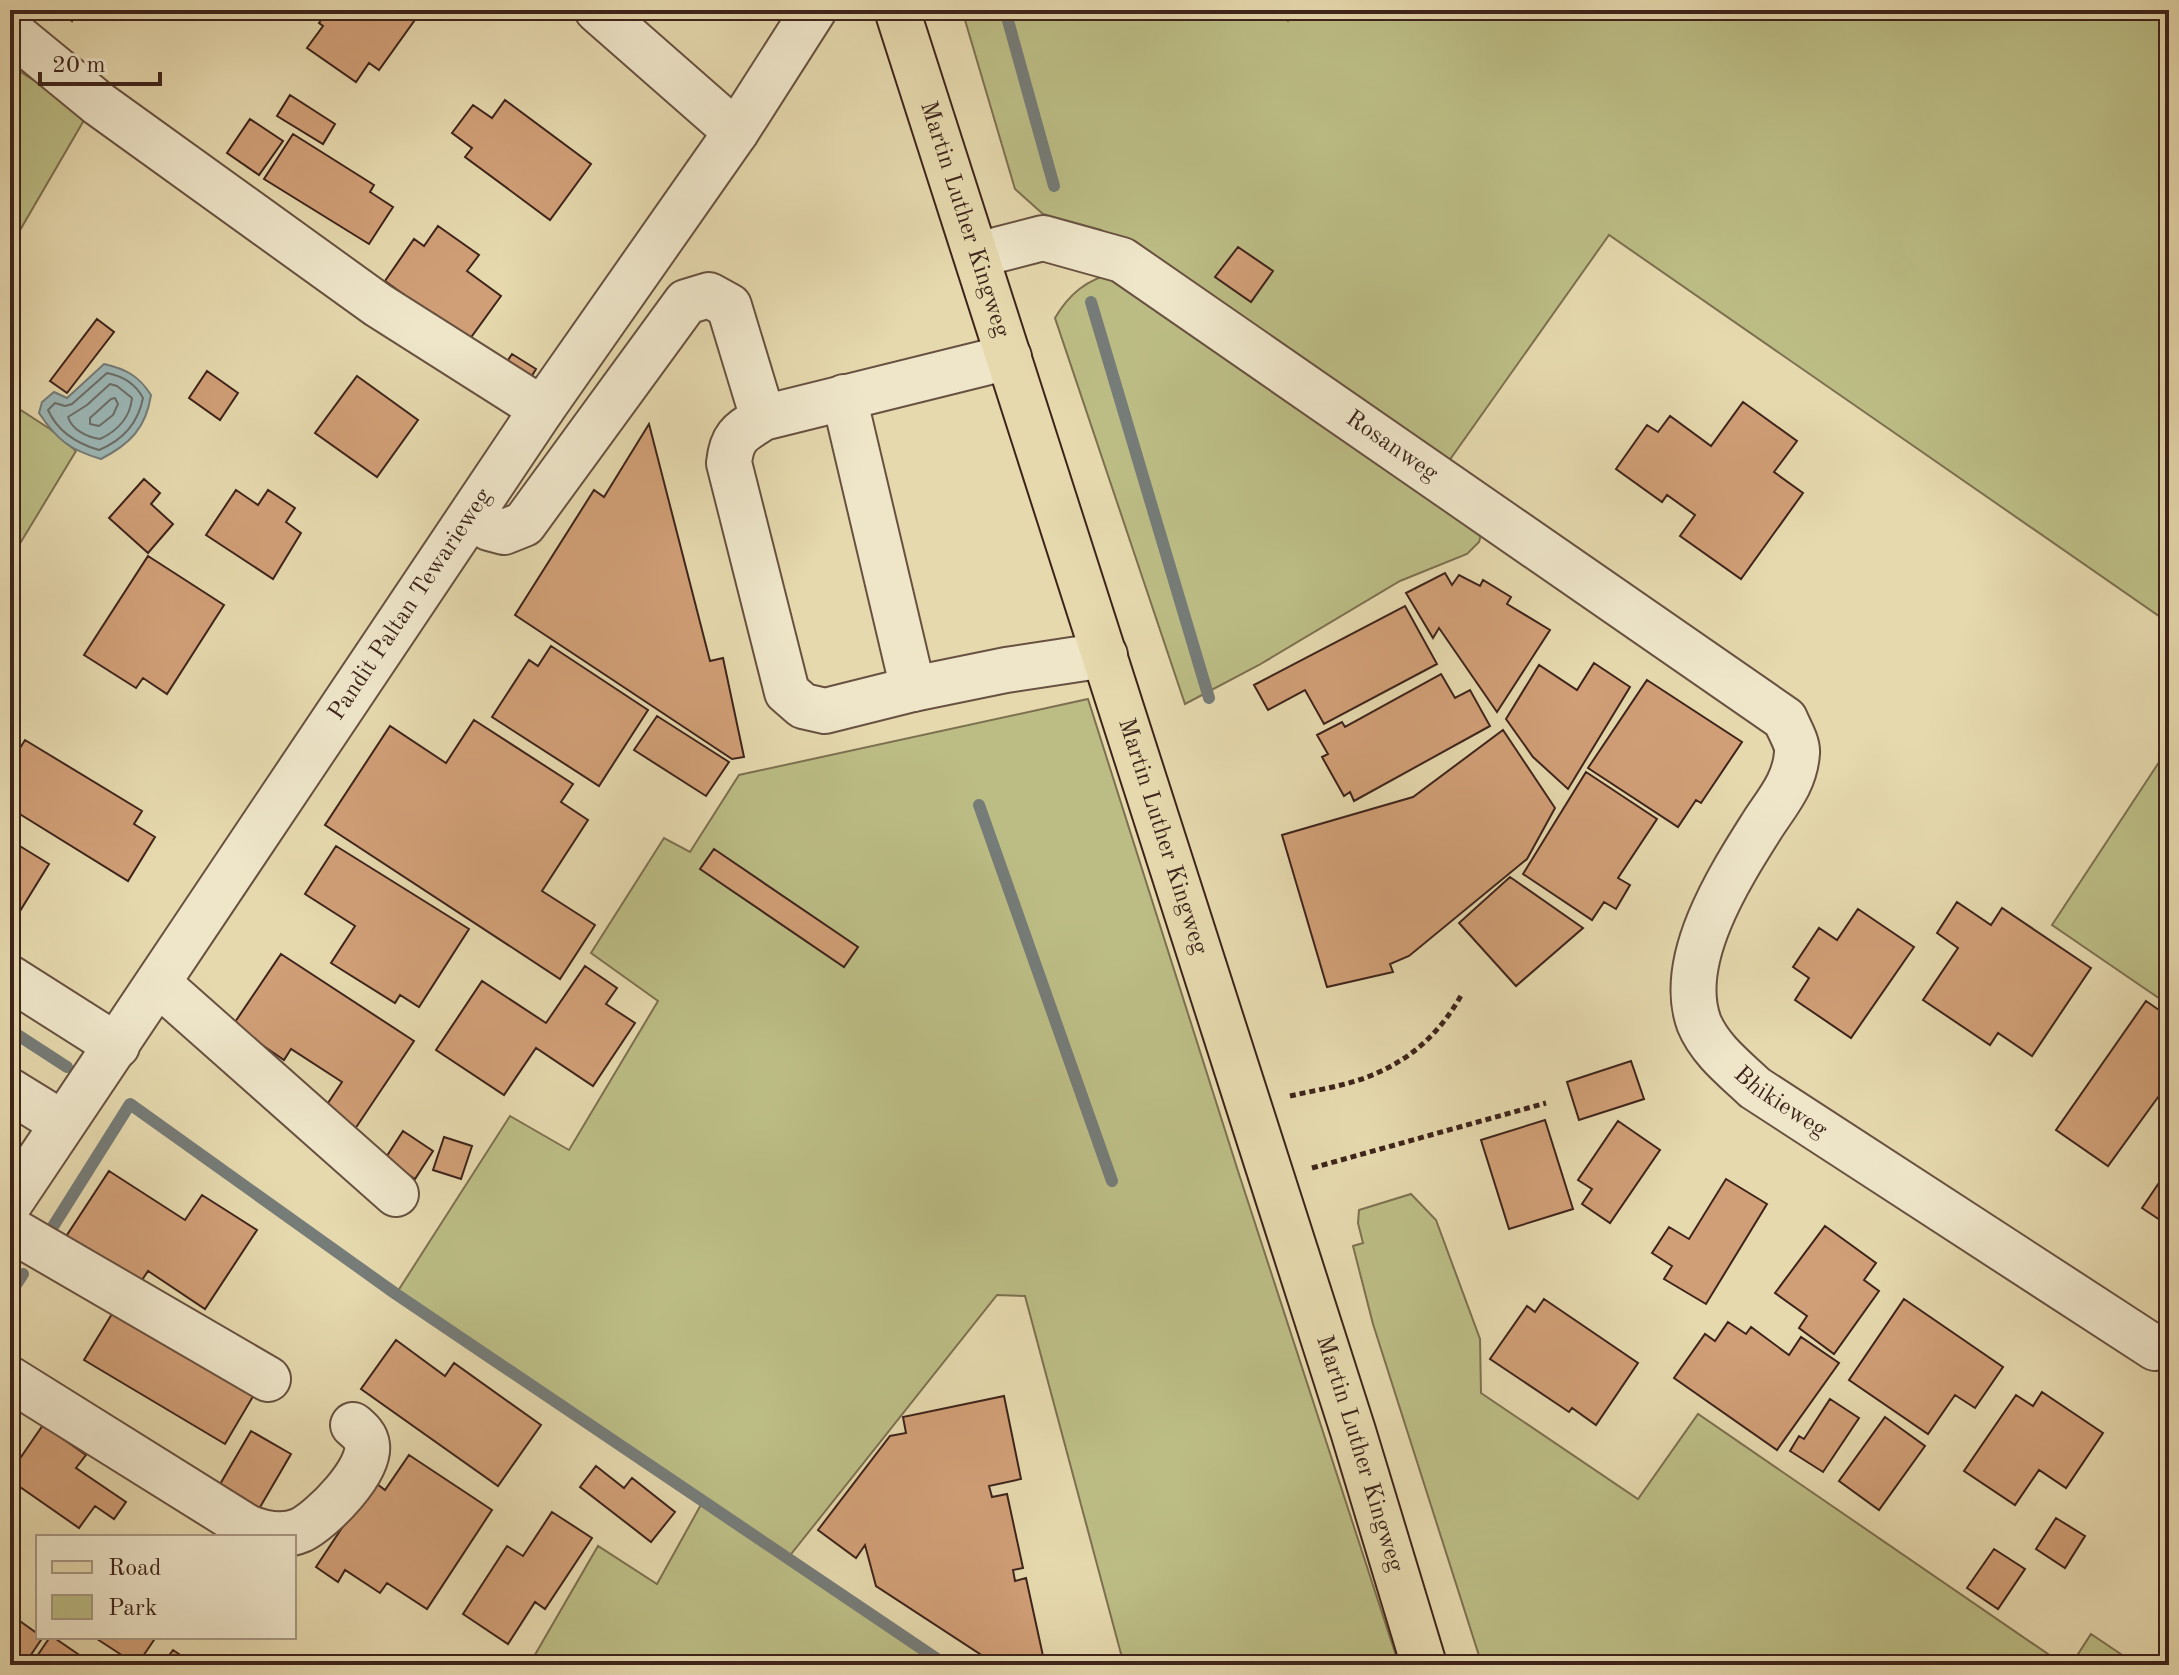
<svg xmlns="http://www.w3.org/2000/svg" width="2179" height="1675" viewBox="0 0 2179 1675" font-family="'Old Standard TT',serif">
	<rect width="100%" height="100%" fill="#e6d9ae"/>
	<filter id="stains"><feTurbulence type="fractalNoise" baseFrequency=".0025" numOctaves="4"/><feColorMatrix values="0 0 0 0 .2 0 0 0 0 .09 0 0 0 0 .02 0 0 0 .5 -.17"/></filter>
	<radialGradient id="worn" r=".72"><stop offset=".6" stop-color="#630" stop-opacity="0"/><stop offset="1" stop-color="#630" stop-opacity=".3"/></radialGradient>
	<path fill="#bcbd85" stroke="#7d7050" stroke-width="2" d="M962,10H1270L1288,21L1295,10H2169V623L1609,235L1446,465L1101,230L1043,214L1015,189Z
		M10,65L87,115L16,237L10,233Z
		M1115,273L1483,528L1479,542L1467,554L1400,581L1259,665L1185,704L1055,318C1069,294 1087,279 1115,273Z
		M10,403L50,429L76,451L10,560Z
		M1088,699L1238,1171L1399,1665H1124L1025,1296L997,1295L788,1558L946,1665H529L598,1546L657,1584L703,1501L396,1294L510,1116L569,1150L658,1001L591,953L664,838L690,852L739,775Z
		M2169,747V1005L2052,925Z
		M1411,1194L1436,1220L1480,1339L1481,1393L1638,1499L1698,1414L2064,1665H1482L1373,1324L1353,1246L1363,1243L1358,1223L1359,1210Z
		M2091,1634L2137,1665H2071Z"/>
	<path fill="#9cb7b6" stroke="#767c78" stroke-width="2" d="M104,364C126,369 139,376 151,395C146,428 130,444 101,459C70,450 57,440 39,413L42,402L54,392L67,398Z"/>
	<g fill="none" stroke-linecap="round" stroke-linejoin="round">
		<path stroke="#6d6e68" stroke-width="2" d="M107,373C123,376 135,383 143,398C138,424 123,440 99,450C78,444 58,432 48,410L55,403L65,406L72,404Z
			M110,384L117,386L132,398C130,418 117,431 100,439C87,437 72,430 68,417L87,405Z
			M115,398L118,404L113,415L99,426L90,424V418L111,399Z"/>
		<path stroke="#767c78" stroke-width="12" d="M1005,10L1054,186
			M1091,302L1209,698
			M979,805L1112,1181
			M10,1030L67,1067
			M47,1236L130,1104L396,1294L946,1665
			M10,1294L23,1274"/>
	</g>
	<path fill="#d19f77" stroke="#3e241b" stroke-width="2" d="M36,10H79L72,21L57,11L51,20Z
		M328,10H422L379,70L369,63L356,82L307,48L323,26L319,23Z
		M290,95L335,124L323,144L277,116Z
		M505,100L591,164L550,220L465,157L472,148L452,133L473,105L492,118Z
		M250,119L283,141L259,175L227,153Z
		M293,134L374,185L370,192L393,207L369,244L264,179Z
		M438,226L479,255L467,271L501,296L464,347L398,300L403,294L385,281L414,239L424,246Z
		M1238,247L1273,271L1251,302L1215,277Z
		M97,319L114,332L67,393L50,381Z
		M512,354L536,369L522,392L497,377Z
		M207,371L238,393L220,420L189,398Z
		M357,376L418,420L377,477L315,433Z
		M1743,402L1797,441L1774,472L1803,493L1741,579L1680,536L1695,515L1667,495L1662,502L1616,469L1647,425L1658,432L1670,416L1711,446Z
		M649,424L710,661L723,658L744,757L732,759L515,615L594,490L604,497Z
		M144,479L160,493L151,504L173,524L148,553L109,518Z
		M236,490L258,505L268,490L295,508L286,522L301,533L273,579L206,535Z
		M148,556L224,605L167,694L143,678L136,688L84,655Z
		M1445,573L1452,585L1459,575L1480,586L1483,580L1511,597L1507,604L1550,630L1497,712L1439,628L1433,638L1406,593Z
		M1405,606L1437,664L1324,724L1305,690L1268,710L1254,685Z
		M551,646L648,710L599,786L492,717L529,660L538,666Z
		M1594,663L1630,687L1568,789L1533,757L1506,719L1539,665L1577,690Z
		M1441,674L1455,698L1470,690L1490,726L1354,801L1350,792L1344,796L1322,757L1328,754L1317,735L1342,722L1345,727Z
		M1647,680L1742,742L1701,803L1696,800L1678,827L1588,768Z
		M657,716L729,762L706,796L634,750Z
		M474,720L573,784L561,802L588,820L542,891L595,925L560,979L325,825L390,726L446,763Z
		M1503,730L1555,808L1527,859L1409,956L1390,964L1393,972L1327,987L1282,835L1413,797Z
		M25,740L142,811L134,824L155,837L128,881L10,808V764Z
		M1586,772L1657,819L1618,878L1630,885L1616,909L1604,902L1592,920L1523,874Z
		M10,840L49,864L20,911L10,904Z
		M336,846L469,929L419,1007L400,995L395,1003L331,963L355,926L305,894Z
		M714,849L858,947L844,967L700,869Z
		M1510,877L1583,928L1516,986L1459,923Z
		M1957,902L1991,925L2002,908L2091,968L2032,1056L1998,1033L1990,1045L1923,1000L1958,948L1937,933Z
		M1858,909L1914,947L1851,1038L1795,1000L1809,978L1793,967L1819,928L1837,940Z
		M281,954L414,1041L353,1132L322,1112L342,1082L291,1049L284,1060L233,1025Z
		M585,966L617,988L606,1004L635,1023L593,1086L536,1048L504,1095L436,1050L482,981L546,1023Z
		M2146,1001L2169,1017V1082L2108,1166L2056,1130Z
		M1631,1061L1644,1099L1579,1120L1567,1082Z
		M1545,1120L1573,1209L1509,1229L1481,1140Z
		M1618,1121L1660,1150L1610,1223L1582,1204L1592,1189L1578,1180Z
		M403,1131L433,1151L415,1179L385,1159Z
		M444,1137L472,1146L461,1179L433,1170Z
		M2169,1168V1226L2142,1208Z
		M109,1171L185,1220L202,1195L257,1230L205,1309L148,1271L138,1286L65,1238Z
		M1726,1179L1767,1204L1706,1304L1664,1279L1672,1266L1652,1253L1669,1227L1689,1239Z
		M1825,1226L1876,1263L1864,1280L1879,1291L1834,1354L1799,1328L1807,1316L1775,1293Z
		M1544,1299L1638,1363L1596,1425L1572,1408L1569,1412L1490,1359L1527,1306L1535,1312Z
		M1904,1299L2003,1367L1975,1408L1955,1395L1928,1434L1849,1380Z
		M118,1304L258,1388L225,1444L84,1360Z
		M1728,1322L1746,1334L1751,1327L1789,1355L1801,1337L1839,1363L1777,1450L1674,1378L1705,1334L1715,1341Z
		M396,1340L445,1376L454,1363L541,1425L498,1486L361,1389Z
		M2042,1392L2103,1433L2066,1488L2039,1470L2015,1505L1964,1471L2016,1395L2033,1406Z
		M1004,1396L1021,1479L989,1486L992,1497L1007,1494L1023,1568L1013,1570L1015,1581L1026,1578L1045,1665H991L992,1662L876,1586L865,1545L856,1558L818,1530L890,1436L906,1433L903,1417Z
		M1830,1399L1859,1418L1823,1472L1790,1451L1799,1436L1804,1439Z
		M1885,1417L1925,1446L1879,1510L1839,1481Z
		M43,1425L86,1455L76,1468L126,1502L114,1519L95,1506L79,1528L10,1480V1473Z
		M251,1431L291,1454L259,1509L219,1486Z
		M409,1455L492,1510L427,1609L387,1583L380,1593L345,1570L338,1582L316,1567L373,1481L385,1490Z
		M596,1466L624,1488L632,1478L675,1512L651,1542L580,1487Z
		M552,1512L592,1538L545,1609L535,1602L508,1644L463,1614L507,1546L523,1556Z
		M2056,1518L2085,1536L2065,1568L2036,1549Z
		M1994,1549L2025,1569L1998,1609L1967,1588Z
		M10,1614L38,1634V1637H43L24,1665H10Z
		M50,1637H53L94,1665H31Z
		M94,1637H156L137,1665Z
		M173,1650L195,1665H162Z"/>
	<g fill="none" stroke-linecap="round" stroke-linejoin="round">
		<defs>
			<g id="minor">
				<path d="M597,10L736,132"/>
				<path d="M10,31L99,104L378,305L542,409"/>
				<path id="s1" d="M977,255L1043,238L1122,260L1785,719C1789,729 1798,743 1797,753C1795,782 1778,801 1763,824C1730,876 1676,960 1699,1023C1710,1050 1735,1069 1755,1088L2155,1348"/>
				<path d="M1009,357L763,418C741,432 732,435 729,463L787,692L803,706L825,711L913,689L1006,670L1105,655"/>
				<path d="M844,397L913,689"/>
				<path d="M471,517L489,528L504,532L524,524L686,302L709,295L729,306L763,418"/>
				<path d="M10,978L117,1046"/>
				<path d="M159,984L396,1194"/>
				<path d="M10,1091L62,1123"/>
				<path id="s2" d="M10,1203L542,409L736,132L814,10"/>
				<path d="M10,1229L268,1379"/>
				<path d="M10,1379L247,1527C264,1534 283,1538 301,1530C323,1519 371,1470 367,1445C366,1436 360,1431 353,1425"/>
			</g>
			<g id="major">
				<path id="s3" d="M897,10L1353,1431L1424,1665"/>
			</g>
		</defs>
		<use href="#minor" stroke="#685140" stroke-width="48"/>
		<use href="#major" stroke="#3e241b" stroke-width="48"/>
		<path stroke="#3e241b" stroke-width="5" stroke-dasharray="6 4" stroke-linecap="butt" d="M1290,1096C1316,1090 1345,1086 1370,1076C1412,1059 1440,1033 1462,994
			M1312,1168L1546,1103"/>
		<use href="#minor" stroke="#efe6ca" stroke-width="44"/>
		<use href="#major" stroke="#e6d9ae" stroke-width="44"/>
	</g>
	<g text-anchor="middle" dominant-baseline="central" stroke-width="6" stroke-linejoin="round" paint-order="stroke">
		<g font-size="24" fill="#3e241b" stroke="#efe6ca">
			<text stroke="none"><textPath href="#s3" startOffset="220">Martin Luther Kingweg</textPath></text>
			<text stroke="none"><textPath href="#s1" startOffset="478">Rosanweg</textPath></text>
			<text stroke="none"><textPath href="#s2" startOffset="720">Pandit Paltan Tewarieweg</textPath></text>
			<text stroke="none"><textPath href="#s3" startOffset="868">Martin Luther Kingweg</textPath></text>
			<text stroke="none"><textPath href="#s1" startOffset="1404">Bhikieweg</textPath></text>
			<text stroke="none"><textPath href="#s3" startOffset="1516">Martin Luther Kingweg</textPath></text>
		</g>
	</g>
	<rect width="2179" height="1675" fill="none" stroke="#e6d9ae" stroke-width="40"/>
	<rect x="12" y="12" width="2155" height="1651" fill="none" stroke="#3e241b" stroke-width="4"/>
	<rect x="20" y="20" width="2139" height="1635" fill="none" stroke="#3e241b" stroke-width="2"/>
	<rect x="36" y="1535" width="260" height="104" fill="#efe6ca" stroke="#a89884" stroke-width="2"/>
	<rect x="52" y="1561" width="40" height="12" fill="#e6d9ae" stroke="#a89884" stroke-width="2"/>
	<text x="108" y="1575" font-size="24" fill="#3e241b">Road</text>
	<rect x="52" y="1595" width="40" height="24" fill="#bcbd85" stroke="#a89884" stroke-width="2"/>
	<text x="108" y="1615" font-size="24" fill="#3e241b">Park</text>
	<path d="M40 72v12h120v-12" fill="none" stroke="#3e241b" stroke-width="4"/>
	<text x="52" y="72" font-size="24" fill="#3e241b" stroke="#efe6ca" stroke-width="6" paint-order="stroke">20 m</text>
	<rect width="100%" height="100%" filter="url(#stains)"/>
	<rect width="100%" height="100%" fill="url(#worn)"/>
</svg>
